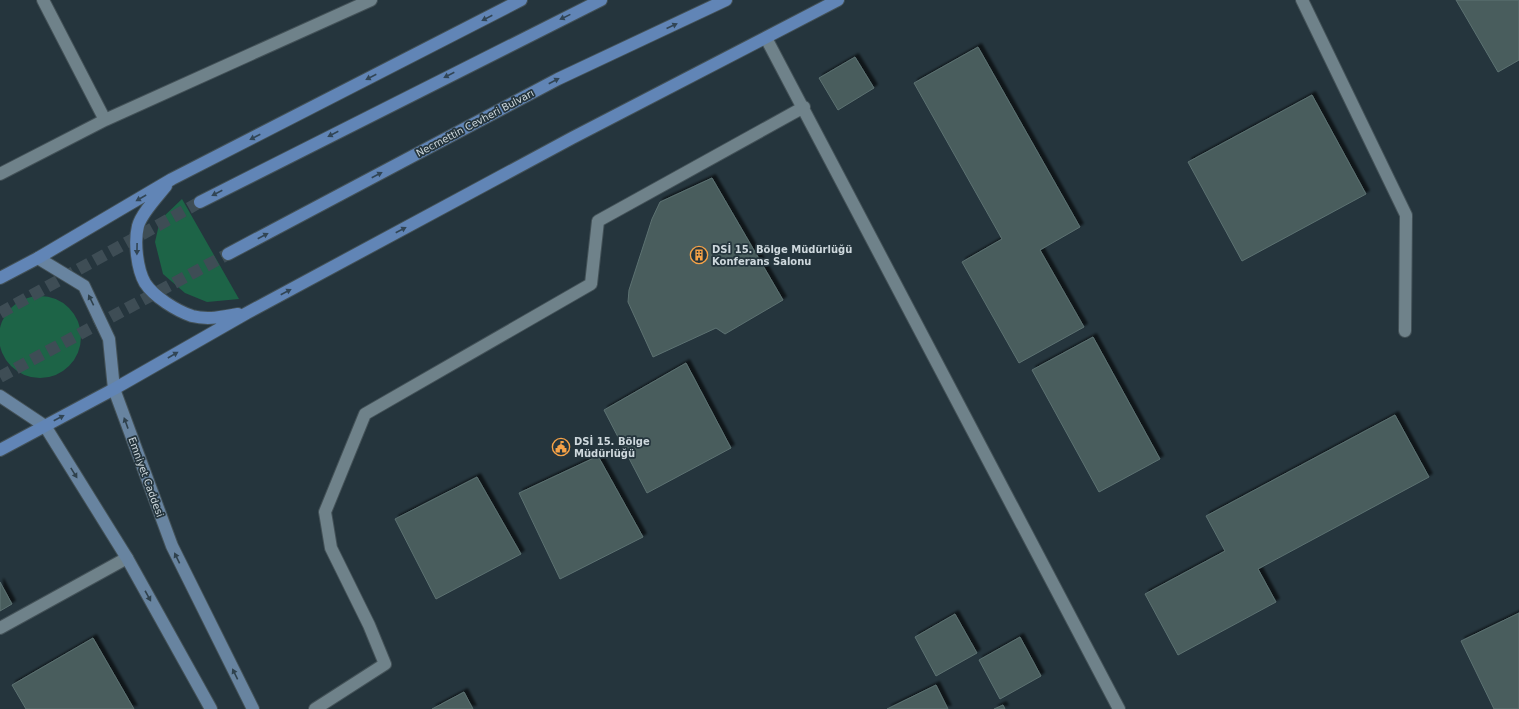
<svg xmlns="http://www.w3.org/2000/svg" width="1519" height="709" viewBox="0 0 1519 709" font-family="'DejaVu Sans',sans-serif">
	<defs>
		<filter id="shadow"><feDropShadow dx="3.5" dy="-3.5" stdDeviation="1" flood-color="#0009"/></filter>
	</defs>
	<rect width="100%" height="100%" fill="#25353d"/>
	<path fill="#1d6447" d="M182,199L239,299L207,302L185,293L163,274L155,242L160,220Z
		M-1 337a41 41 0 1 1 82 0a41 41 0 1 1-82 0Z"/>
	<path fill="#485d5d" stroke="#5d7272" filter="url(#shadow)" d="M1456,0H1519V60L1498,72Z
		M978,47L1080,227L1040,250L1084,327L1019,363L962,262L1002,239L914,83Z
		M855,57L874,88L838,110L819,78Z
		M1312,95L1366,194L1242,261L1188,162Z
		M712,178L783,300L725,334L716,328L653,357L628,302L629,290L652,219L660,202Z
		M1093,337L1160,459L1099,492L1032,370Z
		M686,363L731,448L647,493L604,410Z
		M1395,415L1429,477L1258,569L1276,602L1178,655L1145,594L1225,551L1206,516Z
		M598,456L643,537L560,579L519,493Z
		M477,477L521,554L436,599L395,519Z
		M0,582L12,604L0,611Z
		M1519,613V709H1494L1461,641Z
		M955,614L977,653L936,676L915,637Z
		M1020,637L1041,676L1000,699L979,660Z
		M93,638L134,709H26L12,685Z
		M936,685L948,709H887Z
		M464,692L473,709H432Z
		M1003,705L1005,709H994Z"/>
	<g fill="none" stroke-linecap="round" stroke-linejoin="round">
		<path stroke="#3e4d55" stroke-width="12" stroke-dasharray="12 6" stroke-linecap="butt" d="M0,313L200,202
			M0,377L228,254"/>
		<defs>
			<path id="lane" d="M43,0L105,120
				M0,174L105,120L371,0"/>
			<path id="street" d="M1302,0L1406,215L1405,331
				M766,38L1119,709
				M0,628L127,558
				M315,709L385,664L369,625L331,548L325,512L365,414L591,284L598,221L804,107"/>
			<path id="secondary" d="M38,258L84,286L109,339L114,389L172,546L253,709
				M0,396L45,426L127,558L211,709"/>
			<path id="primary" d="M166,186C158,196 141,214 138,226C134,242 137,269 145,283C154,297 177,311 192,316C207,320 223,317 238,314
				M200,202L601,0
				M228,254L558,79L726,0
				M0,278L38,258L172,179L521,0
				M0,450L114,389L247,313L572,138L838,0"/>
		</defs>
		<use href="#lane" stroke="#435157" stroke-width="14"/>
		<use href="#street" stroke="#435157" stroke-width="14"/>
		<use href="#secondary" stroke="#435157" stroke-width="14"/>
		<use href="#primary" stroke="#435157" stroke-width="14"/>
		<use href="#lane" stroke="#6f828a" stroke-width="12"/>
		<use href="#street" stroke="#6f828a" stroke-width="12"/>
		<use href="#secondary" stroke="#6884a0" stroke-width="12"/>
		<use href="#primary" stroke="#6185b6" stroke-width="12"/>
	</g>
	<defs><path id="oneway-solid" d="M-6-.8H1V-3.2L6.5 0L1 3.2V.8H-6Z"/></defs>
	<g fill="#314555">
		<use href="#oneway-solid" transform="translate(565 17) rotate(154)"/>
		<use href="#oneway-solid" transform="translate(487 18) rotate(153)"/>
		<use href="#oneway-solid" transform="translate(672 26) rotate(-25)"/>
		<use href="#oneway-solid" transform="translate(449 75) rotate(153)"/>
		<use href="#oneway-solid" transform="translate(371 77) rotate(153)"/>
		<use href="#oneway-solid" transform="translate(554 81) rotate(-28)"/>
		<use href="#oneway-solid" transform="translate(333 134) rotate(153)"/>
		<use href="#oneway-solid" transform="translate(255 137) rotate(153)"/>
		<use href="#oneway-solid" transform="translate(377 175) rotate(-28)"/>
		<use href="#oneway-solid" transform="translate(217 193) rotate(153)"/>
		<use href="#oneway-solid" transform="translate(141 198) rotate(150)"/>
		<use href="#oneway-solid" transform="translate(401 230) rotate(-28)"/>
		<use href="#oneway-solid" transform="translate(263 236) rotate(-28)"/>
		<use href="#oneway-solid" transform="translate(137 249) rotate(91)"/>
		<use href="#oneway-solid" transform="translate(286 292) rotate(-28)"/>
		<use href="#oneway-solid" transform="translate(173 355) rotate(-30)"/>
		<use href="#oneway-solid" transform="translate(59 418) rotate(-28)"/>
	</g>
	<g fill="#2f414c">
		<use href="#oneway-solid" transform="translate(91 300) rotate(-116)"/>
		<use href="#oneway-solid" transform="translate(126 423) rotate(-110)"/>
		<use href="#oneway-solid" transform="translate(74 473) rotate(58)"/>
		<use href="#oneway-solid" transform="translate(177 558) rotate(-116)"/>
		<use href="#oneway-solid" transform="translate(148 596) rotate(61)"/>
		<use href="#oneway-solid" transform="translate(235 674) rotate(-116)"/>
	</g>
	<defs>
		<symbol id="building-ring" viewBox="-11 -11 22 22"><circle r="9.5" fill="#25353d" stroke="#f6a247" stroke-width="1.5"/><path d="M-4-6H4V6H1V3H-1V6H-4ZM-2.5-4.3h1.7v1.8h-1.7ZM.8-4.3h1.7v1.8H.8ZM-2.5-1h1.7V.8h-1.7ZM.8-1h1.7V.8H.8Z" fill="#f6a247"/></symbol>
		<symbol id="civic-ring" viewBox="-11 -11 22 22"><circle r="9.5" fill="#25353d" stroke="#f6a247" stroke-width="1.5"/><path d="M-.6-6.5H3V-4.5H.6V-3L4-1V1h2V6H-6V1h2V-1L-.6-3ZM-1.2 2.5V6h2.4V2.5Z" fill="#f6a247"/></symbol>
	</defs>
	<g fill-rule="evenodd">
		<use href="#building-ring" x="689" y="245" width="20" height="20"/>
		<use href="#civic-ring" x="551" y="437" width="20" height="20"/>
	</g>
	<g text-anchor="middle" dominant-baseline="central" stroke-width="3.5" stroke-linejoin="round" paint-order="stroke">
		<g font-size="10" fill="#ced8dd" stroke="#25353d">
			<text transform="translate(475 123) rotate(-28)">Necmettin Cevheri Bulvarı</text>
			<text transform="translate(146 477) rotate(70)">Emniyet Caddesi</text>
		</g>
		<g font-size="10" font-weight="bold" fill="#ced8dd" stroke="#25353d" text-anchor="start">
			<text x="712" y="249">DSİ 15. Bölge Müdürlüğü<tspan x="712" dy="12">Konferans Salonu</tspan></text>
			<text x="574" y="441">DSİ 15. Bölge<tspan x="574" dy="12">Müdürlüğü</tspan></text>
		</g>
	</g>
</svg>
